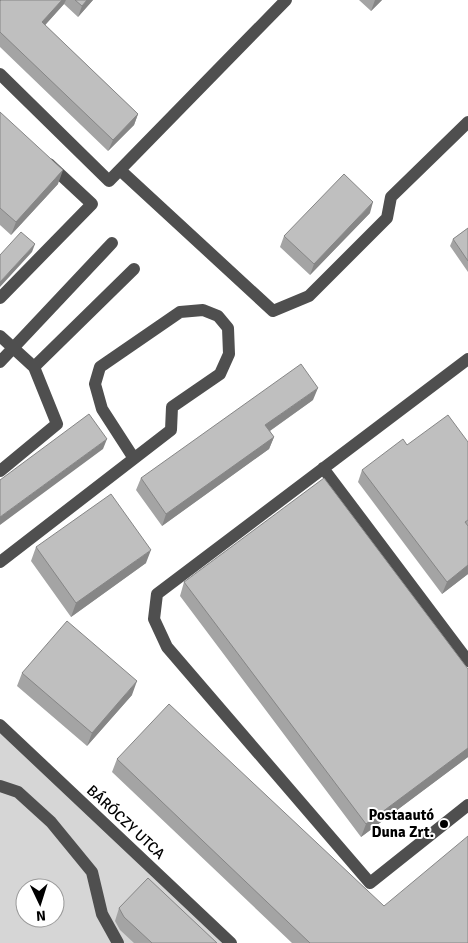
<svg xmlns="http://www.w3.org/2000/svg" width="468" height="943" viewBox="0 0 468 943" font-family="Signika,sans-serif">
	<rect width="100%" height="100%" fill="#fff"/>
	<path fill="#d6d6d6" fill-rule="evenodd" d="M0,725L231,943H0ZM25,888H55V918H25Z"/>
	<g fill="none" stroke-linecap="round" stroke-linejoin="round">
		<path stroke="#4f4f4f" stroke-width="12" d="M0,74L109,181L286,0
			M120,170L273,311L309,296L387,218L391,197L468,122
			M0,298L92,204L49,164
			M0,336L34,367L57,424L0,471
			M468,359L157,594L154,619L167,647L370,883L468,805
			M0,362L112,243
			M34,367L134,269
			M323,468L468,661
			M0,562L171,430L172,407L220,374L229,354L228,328L218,316L203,310L180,312L100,367L95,384L102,409L133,457
			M0,725L231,943
			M0,786L18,792L51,822L92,872L102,914L118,943"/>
	</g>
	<path fill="#a4a4a4" d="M1,0H93L78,17L64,4L45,25L138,114L134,125L108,151L0,47V1Z
		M359,0H382L371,11Z
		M0,112L58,184L11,235L0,225Z
		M370,213L310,275L280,247L284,236Z
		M468,228V272L450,246L453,239Z
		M313,400L270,431L274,437L269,449L162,526L136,490L141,478Z
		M468,442V574L442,594L358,482L362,470L407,445Z
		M36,547L146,563L71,617L31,561Z
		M184,582L468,669V757L361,837L180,596Z
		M22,673L132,695L87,746L17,686Z
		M117,759L384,906L468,943H292L112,772Z
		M119,908L217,943H134L120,930L115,921Z"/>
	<path fill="#868686" d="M62,0H66L64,4L38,33L42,22Z
		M87,0H93L78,17L82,6Z
		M375,0H382L371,11Z
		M138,114L134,125L108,151L113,140Z
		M63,170L58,184L11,235L16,222Z
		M373,202L370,213L310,275L314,264Z
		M35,244L32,252L0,287V282Z
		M318,388L313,400L261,437L265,425Z
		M274,437L269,449L162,526L166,514Z
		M107,439L103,449L0,525V517Z
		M151,550L146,563L71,617L76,603Z
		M468,565V574L442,594L447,582Z
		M137,681L132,695L87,746L92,733Z
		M468,748V757L361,837L366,824Z"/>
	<path fill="#bfbfbf" stroke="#868686" d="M1,0H62L42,22L138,114L113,140L0,32V1Z
		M75,0H87L82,6Z
		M0,112L63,170L16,222L0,208Z
		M344,174L373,202L314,264L284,236Z
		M468,228V261L453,239Z
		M21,232L35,244L0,282V255Z
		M301,364L318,388L265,425L274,437L166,514L141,478Z
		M89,414L107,439L0,517V480Z
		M448,415L468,442V520L465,522L468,526V565L447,582L362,470L403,439L407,445Z
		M324,478L468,669V748L366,824L184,582Z
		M111,494L151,550L76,603L36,547Z
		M67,621L137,681L92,733L22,673Z
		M169,704L384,906L468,836V943H310L117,759Z
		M148,878L217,943H152L124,917L119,908Z"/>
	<circle fill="#000" stroke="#fff" stroke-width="2" cx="444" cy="824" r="5"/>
	<g text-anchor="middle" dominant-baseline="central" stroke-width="4" stroke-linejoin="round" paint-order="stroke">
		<g font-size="15" font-weight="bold" fill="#000" stroke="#fff" text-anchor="end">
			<text x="434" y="815">Postaautó<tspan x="434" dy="17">Duna Zrt.</tspan></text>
		</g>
		<g font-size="15" fill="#000" stroke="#fff">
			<text transform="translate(126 822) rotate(43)">BÁRÓCZY UTCA</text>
		</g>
	</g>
	<g transform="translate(40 903) rotate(176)"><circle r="24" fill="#ffffff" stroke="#999999"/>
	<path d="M0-4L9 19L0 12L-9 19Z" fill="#000000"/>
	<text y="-8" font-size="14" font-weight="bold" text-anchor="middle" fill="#000000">N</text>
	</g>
</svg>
